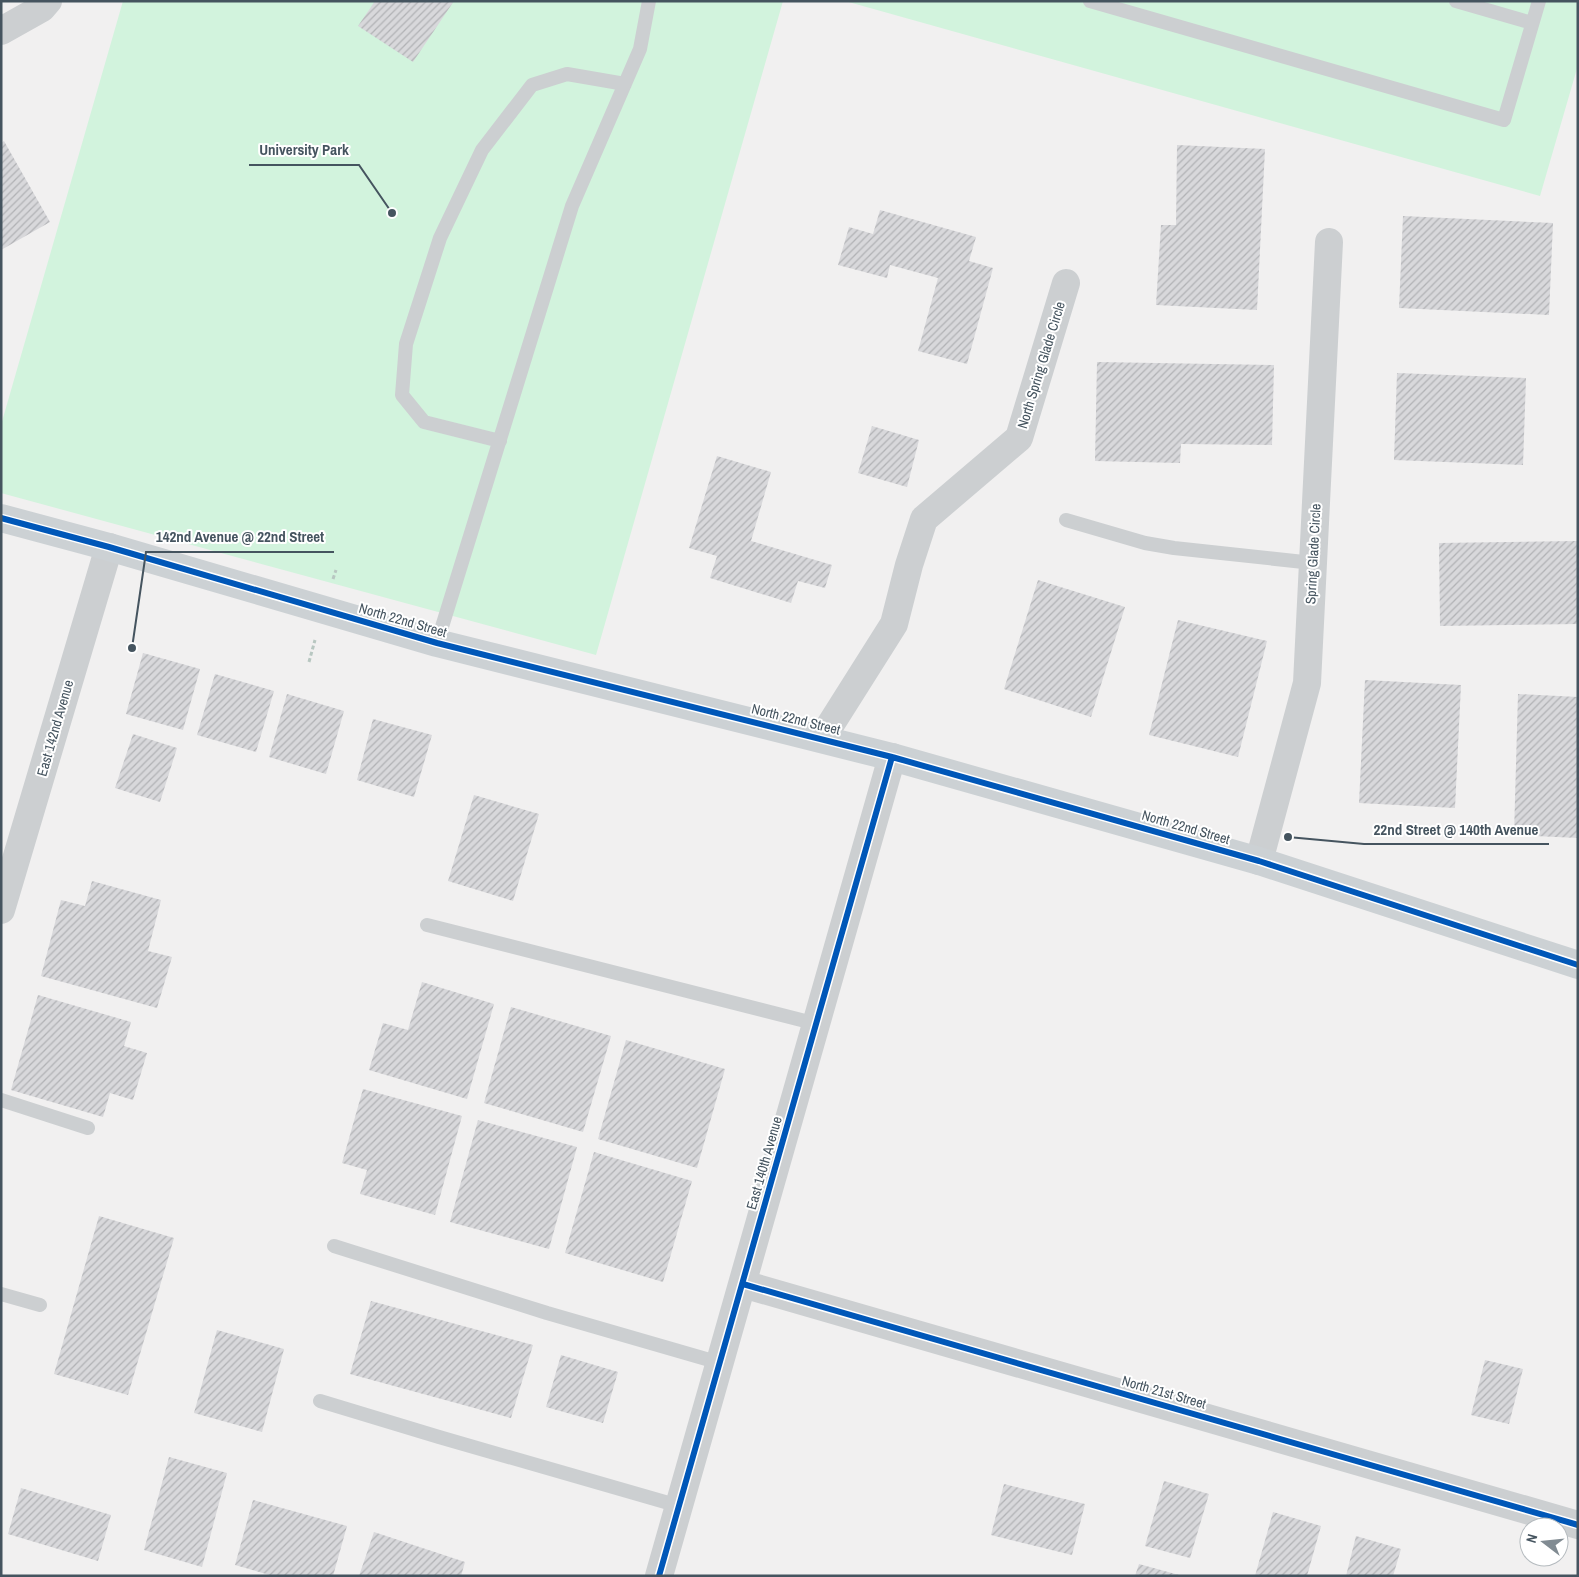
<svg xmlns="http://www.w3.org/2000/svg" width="1579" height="1577" viewBox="0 0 1579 1577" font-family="'Archivo Narrow',sans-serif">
	<defs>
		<pattern id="building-hatch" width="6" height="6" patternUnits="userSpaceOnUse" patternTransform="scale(1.25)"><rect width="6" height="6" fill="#d8d8db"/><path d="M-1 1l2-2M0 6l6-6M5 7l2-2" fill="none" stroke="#b1b2b5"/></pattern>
	</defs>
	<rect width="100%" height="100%" fill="#f1f0f0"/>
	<path fill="#d2f3dd" d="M123,1H783L596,655L1,493V425Z
		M845,1H1578V65L1540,196Z"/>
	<path fill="url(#building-hatch)" d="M375,1H454L413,62L358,26Z
		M4,141L50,222L1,250V143Z
		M1177,145L1265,149L1257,310L1156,305L1161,225H1176Z
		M880,210L976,237L969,261L993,268L967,364L918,351L938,278L890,265L887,278L838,265L849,227L873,234Z
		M1403,216L1553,223L1549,315L1399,308Z
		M1097,362L1274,365L1272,445L1181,444L1180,463L1095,461Z
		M1397,373L1526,378L1523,465L1394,460Z
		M872,426L919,440L907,487L858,473Z
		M717,456L771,472L751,541L832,565L825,588L798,581L791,603L710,578L717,556L689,548Z
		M1578,541V624L1440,626L1439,543Z
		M1038,580L1125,607L1091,717L1004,689Z
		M1178,620L1267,641L1238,757L1149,735Z
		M143,653L200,669L183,730L126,714Z
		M215,674L274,691L256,752L197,735Z
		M1365,680L1461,685L1455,808L1359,803Z
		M287,694L344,711L326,774L269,757Z
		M1518,694L1578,697V838L1514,835Z
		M373,719L432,735L414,797L357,780Z
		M133,734L177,748L160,802L115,788Z
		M474,795L539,814L513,901L448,881Z
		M92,881L161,900L148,951L172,957L157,1008L41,976L61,900L85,906Z
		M422,982L494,1004L467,1099L369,1070L383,1023L408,1030Z
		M38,995L131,1022L124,1046L147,1053L133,1100L110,1093L103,1117L11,1090Z
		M511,1007L611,1036L583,1132L484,1103Z
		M626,1040L725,1069L697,1168L598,1139Z
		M363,1089L462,1116L435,1215L360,1194L367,1170L342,1163Z
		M478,1120L577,1147L549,1249L450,1222Z
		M594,1152L692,1181L663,1282L565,1253Z
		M99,1216L174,1238L128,1395L54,1374Z
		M371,1301L533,1345L511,1418L350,1374Z
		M217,1330L284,1349L262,1432L194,1413Z
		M561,1355L618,1372L603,1423L546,1407Z
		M1485,1360L1523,1369L1509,1424L1471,1415Z
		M169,1457L227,1473L202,1567L144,1550Z
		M1164,1481L1209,1494L1190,1558L1145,1546Z
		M1004,1484L1085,1504L1072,1555L991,1535Z
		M21,1488L111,1515L98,1561L8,1534Z
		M253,1500L347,1526L333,1576H273L235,1565Z
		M1273,1512L1321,1526L1307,1576H1255Z
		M374,1532L465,1562L461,1576H359Z
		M1356,1536L1401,1549L1393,1576H1346Z
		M1139,1564L1179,1575V1576H1135Z"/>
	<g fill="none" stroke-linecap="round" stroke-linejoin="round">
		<path stroke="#b8c7c1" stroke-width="3" stroke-dasharray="4 2.5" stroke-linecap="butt" d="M333,579L336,570
			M309,662L315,640"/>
		<path stroke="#cccfd1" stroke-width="14" d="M1090,1L1504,120L1539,1
			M1456,1L1532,23
			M500,441L424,422L402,395L406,344L440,238L482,150L532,85L567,74L625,84
			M1066,520L1145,543L1174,548L1313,563
			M437,643L572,206L640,49L649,1
			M427,925L817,1024
			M1,1100L88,1128
			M334,1246L547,1313L720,1363
			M1,1294L40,1305
			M320,1401L439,1437L679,1506"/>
		<path stroke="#cccfd1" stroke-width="28" d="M1,31L42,8L48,1
			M822,738L894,624L909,565L924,519L1019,438L1066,283
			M1259,861L1307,683L1329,242
			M1,910L109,547
			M743,1284L1578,1525
			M659,1576L892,757"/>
		<path stroke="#ccd1d4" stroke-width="28" d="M1,518L109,547L437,643L892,757L1259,861L1578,965"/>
		<defs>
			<path id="cycleway" d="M1,518L109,547L437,643L892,757L1259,861L1578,965
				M743,1284L1578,1525
				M659,1576L892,757"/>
		</defs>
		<use href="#cycleway" stroke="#fff" stroke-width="9"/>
		<use href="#cycleway" stroke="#0057b8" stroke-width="6"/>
	</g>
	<g text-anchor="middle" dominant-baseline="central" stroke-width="4" stroke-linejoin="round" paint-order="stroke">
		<g font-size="14" fill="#45545f" stroke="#fff">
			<text transform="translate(1041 365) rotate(-73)">North Spring Glade Circle</text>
			<text transform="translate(1313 554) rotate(-87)">Spring Glade Circle</text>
			<text transform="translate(403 620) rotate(16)">North 22nd Street</text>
			<text transform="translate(796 719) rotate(14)">North 22nd Street</text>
			<text transform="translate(55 728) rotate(-74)">East 142nd Avenue</text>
			<text transform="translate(1186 827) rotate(16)">North 22nd Street</text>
			<text transform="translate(764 1163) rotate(-74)">East 140th Avenue</text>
			<text transform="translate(1164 1392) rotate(16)">North 21st Street</text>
		</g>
	</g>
	<path fill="none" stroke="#45545f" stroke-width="2" d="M392 213L359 165H249M132 648L146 552H334M1288 837L1364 844H1549"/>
	<g fill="#45545f" stroke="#fff" stroke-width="2">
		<circle cx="392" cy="213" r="5"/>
		<circle cx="132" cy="648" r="5"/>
		<circle cx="1288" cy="837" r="5"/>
	</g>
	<g font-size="15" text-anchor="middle" font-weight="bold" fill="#45545f" stroke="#fff" stroke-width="4" stroke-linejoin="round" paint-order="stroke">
		<text x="304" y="155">University Park</text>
		<text x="240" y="542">142nd Avenue @ 22nd Street</text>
		<text x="1456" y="835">22nd Street @ 140th Avenue</text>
	</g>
	<rect width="1579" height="1577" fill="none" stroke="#45545f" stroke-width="5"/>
	<g transform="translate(1544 1542) rotate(286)"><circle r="24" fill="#ffffff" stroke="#b5bbbf"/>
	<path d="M0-4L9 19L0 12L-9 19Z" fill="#818b92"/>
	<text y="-8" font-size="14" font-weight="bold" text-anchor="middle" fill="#45545f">N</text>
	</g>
</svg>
